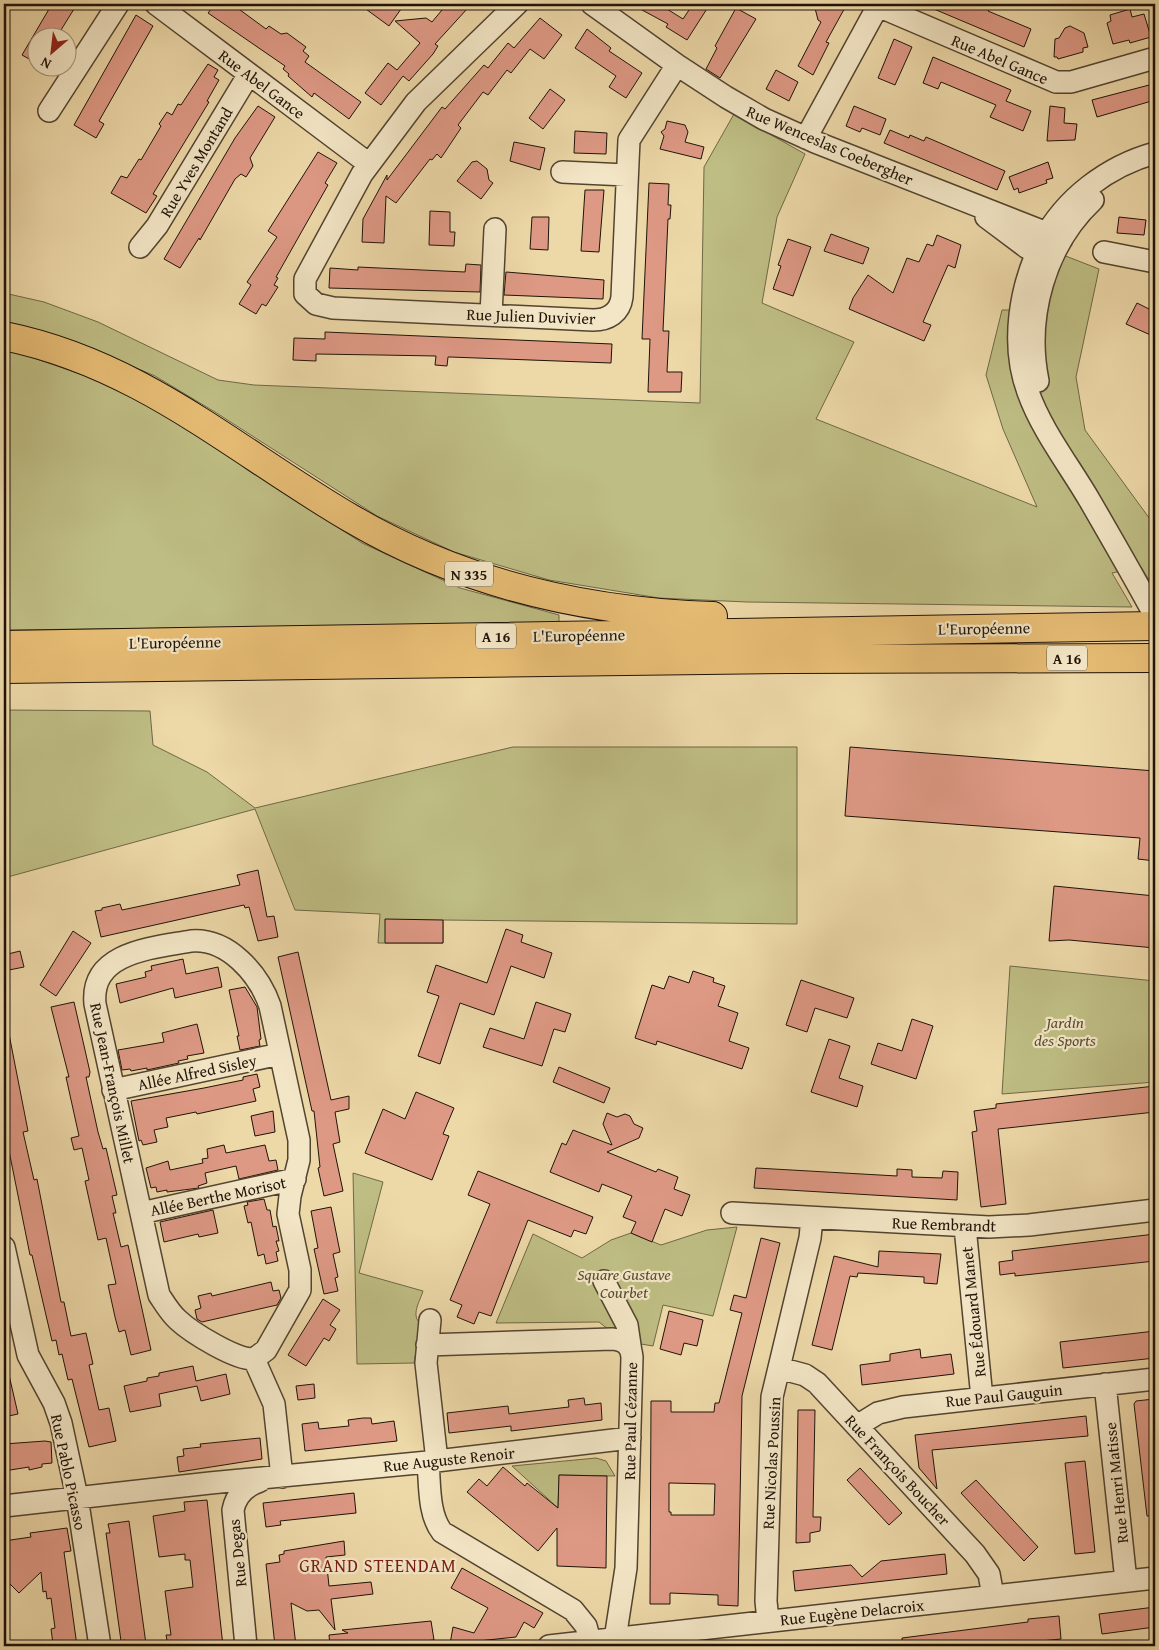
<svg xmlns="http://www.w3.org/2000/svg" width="1159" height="1650" viewBox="0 0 1159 1650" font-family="'Gentium Book Plus',serif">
	<rect width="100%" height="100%" fill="#edd8a8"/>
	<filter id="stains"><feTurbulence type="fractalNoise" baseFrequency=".004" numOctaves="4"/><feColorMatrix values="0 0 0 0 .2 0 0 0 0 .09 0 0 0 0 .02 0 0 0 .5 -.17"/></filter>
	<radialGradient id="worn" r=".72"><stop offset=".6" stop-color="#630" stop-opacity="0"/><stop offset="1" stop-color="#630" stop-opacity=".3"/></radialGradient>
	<path fill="#bebd83" stroke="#6e6846" d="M734,114L805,154L777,217L762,303L854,342L816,419L1037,507L1003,429L986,375L1002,310H1044L1063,255L1099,269L1076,377L1085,430L1155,526V590L1141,567L1112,573L1132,607L747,602L659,598L549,580L454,552L377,516L215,412L155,376L80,344L4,322V293L44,302L98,322L218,380L254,385L700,403L704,167Z
		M4,351L19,353L86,376L149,402L362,543L460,588L559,615V624L4,630Z
		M4,710L150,711L153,745L207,772L255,808L513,747H797V924L443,920V943H378L380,914L295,910L255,809L4,878Z
		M1010,966L1155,981V1082L1002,1094Z
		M353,1173L383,1182L359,1273L423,1291C420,1301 410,1316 421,1324L414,1363L357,1364Z
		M737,1227L713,1316L663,1305L653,1346L623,1341L599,1322L496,1323L533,1234L582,1258L611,1240L631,1233L661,1245L707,1230Z
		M596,1458L606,1461L615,1476L559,1475L558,1508L512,1466Z"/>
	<path fill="#de9985" stroke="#1f1308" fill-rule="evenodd" d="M52,4H74L72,8L74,9L56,38H38V64L22,55Z
		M215,4H232L266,29L269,26L281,34L287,33L306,47L303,51L309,56L305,62L361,102L349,119L314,93L312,97L288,76L289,74L283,69L285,66L208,13Z
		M359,4H393L401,9L389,26Z
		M447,4H461L467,9L435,44L438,46L433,54L409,81L403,76L381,105L365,93L388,63L397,70L420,43L395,21L426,18L432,22Z
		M631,4H659L683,19L693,4H710L687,40L666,27L668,24Z
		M814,4H847L826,42L829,43L813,75L798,66L821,22L818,20Z
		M922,4H981L990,7L988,11L1031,29L1024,47Z
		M736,8L756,19L720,78L706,69L717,48L715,46Z
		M1130,9L1132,17L1144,14L1151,37L1130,43L1129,40L1113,44L1107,23L1111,21L1110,15Z
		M136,15L153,26L99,121L104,124L96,138L74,125Z
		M540,18L562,35L544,59L530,49L511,73L507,70L488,95L483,92L458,125L461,128L441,158L437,154L432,160L430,159L396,203L386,196L384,243L362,242L363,219L387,175V180L442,107L445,109L484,65L488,68L508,43L514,48Z
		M1070,26L1084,33L1088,47L1083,48V52L1058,59L1057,57H1054L1055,39L1059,38L1065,28Z
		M587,29L611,48L609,51L642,73L626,98L609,87L616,76L575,48Z
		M894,39L912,47L895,85L878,78Z
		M933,57L1011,90L1006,101L1031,111L1023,131L990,117L996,105L941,82L938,89L923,83Z
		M208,64L218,70L214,77L219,80L207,101L209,102L153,194L157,196L146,213L111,193L121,176L127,178L139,159L141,160L161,126L159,124L167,112L172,115L178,104L181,105Z
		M776,70L798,82L789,101L766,89Z
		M1153,84L1155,100L1097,117L1092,100Z
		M550,89L565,100L543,129L529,118Z
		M258,106L275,117L250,158L253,166L246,177L241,174L235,179L200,240L199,238L180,268L164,259L235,138Z
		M854,106L886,119L880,135L862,128L860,132L846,126Z
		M1050,106L1065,108L1064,123L1077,124L1075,140L1047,141Z
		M667,121L685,125L688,132L685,142L704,147L701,159L660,149L664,136L661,132L665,129Z
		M890,130L909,138L910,135L924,141L926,137L1005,171L997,190L884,143Z
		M575,131L607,133L606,154L574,153Z
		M514,142L545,148L540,170L510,161Z
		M318,152L337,163L325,183L328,185L276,277L278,278L274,285L278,287L266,306L262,304L256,314L239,304L251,285L247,282L277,237L268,231Z
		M477,161L487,169L489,180L493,183L481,199L457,181L472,162Z
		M1048,162L1053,178L1046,180L1047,183L1019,193L1018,188L1014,190L1009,177Z
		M649,183L669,184L668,205H671L670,219H668L663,331H669L667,372H682L681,392H648L650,339H642Z
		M585,190H604L599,252L581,251Z
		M430,211L450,212V232H455L454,246L429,245Z
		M532,217H549L548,250L530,249Z
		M1119,217L1146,220L1144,235L1117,233Z
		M831,234L869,248L863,264L824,251Z
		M937,235L961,245L955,268L948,265L923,322L931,325L924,341L849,309L853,298L868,275L893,293L907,258L919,262L927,244L933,246Z
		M788,239L811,247L793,296L773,289L781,266L778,265Z
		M466,264L481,265L480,292L329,288L330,268L358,270V267L465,272Z
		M506,272L604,280L603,299L504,295Z
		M1137,303L1155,312V337L1126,324Z
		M325,332L612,344L611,363L450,357H448L447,366L435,365L436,356L380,355L316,354V361L293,360L294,338L325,339Z
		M850,747L1155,771V861L1138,859L1140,838L845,816Z
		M258,870L267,917L274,916L278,937L258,941L249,907L245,908L244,905L101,937L95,911L102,910V908L120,904L122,910L240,885L237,875Z
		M1054,886L1155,896V948L1069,940L1049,941Z
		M385,919L443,920V943H385Z
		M506,929L523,935L521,942L552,953L544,978L511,966L494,1015L460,1003L440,1064L418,1056L439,996L427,992L436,965L487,983Z
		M73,931L91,943L56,996L40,985Z
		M20,951L24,967L4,971V955Z
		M298,952L331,1100L349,1096V1109L335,1112L340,1142L333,1144L343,1191L324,1196L318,1168L320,1167L314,1111H312L278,957Z
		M183,959L186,974L218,967L222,987L175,998L173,988L120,1003L116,984L146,977L145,972L152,970L151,966Z
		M693,971L714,978L713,982L725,986L718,1006L738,1013L729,1041L749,1048L742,1069L657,1041L656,1045L635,1038L652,985L664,989L669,976L689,983Z
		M801,980L854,998L847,1018L815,1008L807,1032L786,1025Z
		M245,987L257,1007L261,1039L259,1040L260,1046L240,1050L237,1036H239L229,990Z
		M74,1002L90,1072L89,1077H86L98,1132L103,1149L106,1148L117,1195L112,1196L116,1213H113L121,1247L128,1245L151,1350L131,1355L125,1330L119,1332L115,1317L108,1285L116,1284L106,1238L98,1240L85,1181L89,1180L82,1148L74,1150L71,1138L79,1136L66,1077H69L51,1007Z
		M536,1002L571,1014L565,1032L554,1029L542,1066L483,1047L490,1028L524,1039Z
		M912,1019L933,1026L916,1079L871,1064L878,1043L902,1051Z
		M197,1024L204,1053L187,1056L188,1059L178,1061L179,1063L147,1070V1068L131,1071L130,1069L122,1070L118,1050L164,1042L162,1033Z
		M9,1034L28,1131L23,1132L34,1180L37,1179L61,1302H64L71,1336L86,1333L93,1364L89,1365L99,1410L109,1408L116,1441L89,1447L72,1379L68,1380L62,1354L59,1355L56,1340L52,1341L32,1255H30L4,1126V1035Z
		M829,1039L850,1046L839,1078L863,1086L857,1107L811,1092Z
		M559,1067L610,1088L604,1103L553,1082Z
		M257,1074L260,1087L253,1089L256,1101L197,1114L196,1112L166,1118L168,1127L154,1130L157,1142L143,1145L141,1140L139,1141L131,1101L204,1088L243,1080V1077Z
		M1155,1086V1112L998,1129L1006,1204L981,1207L972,1132L977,1131L974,1111L996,1108V1104Z
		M416,1092L454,1108L443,1134L449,1136L432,1180L365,1153L383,1109L405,1119Z
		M273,1111L275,1132L255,1136L251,1116Z
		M607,1113L617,1117L625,1114L630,1116L634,1124L643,1128L639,1138L607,1152L656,1172L658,1169L678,1177L674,1189L690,1195L682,1216L665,1209L652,1242L631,1233L636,1222L623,1217L632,1196L602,1184L599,1192L550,1172L562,1143L566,1145L573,1130L612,1145L603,1124Z
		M224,1145L226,1153L265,1145L269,1161L276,1160L278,1170L239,1179L236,1166L205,1173L207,1183L198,1186L199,1188L167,1192V1190L157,1192L156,1187L151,1188L146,1168L168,1161L170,1170L203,1163L202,1159L208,1158L207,1149Z
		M756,1168L897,1176V1169L912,1170V1177L942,1178L943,1171L958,1172L957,1200L754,1188Z
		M478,1171L593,1217L586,1234L574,1230L571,1237L528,1220L491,1316L479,1312L474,1324L457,1317L462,1305L450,1300L490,1204L468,1195Z
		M264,1199L267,1210H270L273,1227L276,1226L279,1241H276L279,1251L276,1252L278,1261L266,1264L264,1254L258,1256L251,1222L248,1223L244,1206L248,1205L247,1202Z
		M331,1207L340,1252L333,1254L338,1277L335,1278L338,1291L324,1294L314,1249L318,1248L311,1211Z
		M213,1210L218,1233L199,1237L198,1234L164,1242L160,1222Z
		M1155,1234V1261L1015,1276V1273L1000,1275L999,1262L1013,1260L1012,1251Z
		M761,1238L780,1243L742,1396L738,1606L718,1605V1595L670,1593V1604H650L651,1401H671V1412H714L715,1403H719L742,1313L730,1310L734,1295L746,1298ZM669,1483L715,1484L714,1515H671V1512H669Z
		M879,1251L941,1254L937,1284L924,1283V1277L858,1273L857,1277L850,1276L832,1350L812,1345L834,1256L878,1267Z
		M271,1282L273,1291L279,1290L281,1298L277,1305L202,1322L197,1319L195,1310L201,1308L198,1296L211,1293L212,1296Z
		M323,1299L340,1310L330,1325L336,1329L329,1341L324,1338L306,1366L288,1355Z
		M669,1311L703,1320L697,1346L684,1343L681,1355L660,1349Z
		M1155,1331V1358L1063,1368L1060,1342Z
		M920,1349L921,1358L951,1354L954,1374L862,1385L860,1365L890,1361V1354Z
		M193,1366L196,1381L226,1374L230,1394L201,1401L197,1386L159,1394L161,1406L130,1412L124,1386L147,1381V1378L159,1376V1373Z
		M4,1375H9L18,1414L4,1417Z
		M314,1384L315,1398L298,1400L296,1386Z
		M584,1398L585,1405L601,1403L602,1420L511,1431V1426L449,1433L447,1413L508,1406L509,1414L525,1412L569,1407L568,1400Z
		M1154,1399L1155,1516H1147L1134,1404L1136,1401Z
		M798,1410H815L813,1517H821L820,1531L810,1533V1542L796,1543Z
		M1086,1416L1088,1436L932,1450L937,1489L919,1468L915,1435Z
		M363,1418H371L372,1424L394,1421L397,1441L305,1451L302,1424L318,1422L319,1429L349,1426L348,1420Z
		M260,1438L262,1459L179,1472L177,1457L184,1456L183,1449L201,1447L200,1444Z
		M45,1441L51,1442L52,1463L42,1464V1467L29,1470V1467L4,1471V1444Z
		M1085,1461L1095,1552L1075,1554L1065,1463Z
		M503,1467L525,1486L527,1483L558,1508L559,1475L607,1476L606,1568L557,1566V1528L538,1551L467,1492L479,1479L487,1486Z
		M860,1468L902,1513L889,1525L847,1480Z
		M976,1480L1038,1547L1024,1561L961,1493Z
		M354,1493L356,1513L280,1521L281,1525L266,1527L263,1503Z
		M207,1500L223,1646H168L166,1635H171L165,1591L193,1587L190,1560H185V1554L159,1557L153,1516L185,1511L184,1502Z
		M129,1521L146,1644L126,1646L125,1640L121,1641L106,1533H110L108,1524Z
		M67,1528L71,1551L64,1552L77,1646L53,1644L51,1629L55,1628L51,1598L47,1599L46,1591L43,1592L41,1572L19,1593L4,1578V1541L31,1537L30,1533Z
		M344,1541L345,1555L326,1557L329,1586L371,1582L373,1594L331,1599L335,1630L319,1610L307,1611L291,1603L296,1646H275L266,1564L280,1562L279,1555L284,1554V1551Z
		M945,1554L947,1574L795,1591L793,1571L851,1565L862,1577L881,1561Z
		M462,1568L543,1613L534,1628L524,1622L516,1637L450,1644L453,1627L474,1633L488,1608L451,1588Z
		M1155,1607V1627L1102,1634L1099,1614Z
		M1059,1616L1061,1639L1031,1642V1646H902V1638L1028,1622V1619Z
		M431,1621L434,1640L380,1646H330L329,1635L348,1633L342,1630Z"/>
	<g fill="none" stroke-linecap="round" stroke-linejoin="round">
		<defs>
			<path id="minor" d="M156,4L369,164
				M517,4L416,102L362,174L305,279V294L316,304L333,308L593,320C608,320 620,313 622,297L629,140L677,65
				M592,4L677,65L726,97L764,119L815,142L1062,239
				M878,6L1056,82H1071L1155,58
				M49,111L118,4
				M806,138L879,4
				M1155,153C1108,166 1065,198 1042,242C1020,286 1010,344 1028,392C1042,431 1069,465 1090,501C1112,539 1134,577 1155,616
				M562,172L626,175
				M986,217L1026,247L1049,260
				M140,247L157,226L249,74
				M1104,252L1155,262
				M491,315L495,229
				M1038,381C1025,317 1045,245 1093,200
				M191,941C228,938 259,974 270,1006L299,1140V1160L290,1196L288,1214L300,1270V1290L266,1350L254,1359C236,1360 192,1333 178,1320C170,1313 165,1304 159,1295L95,1004C90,952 152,948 191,941Z
				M113,1090L280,1054
				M141,1213L295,1179
				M732,1213L989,1227L1029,1225L1155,1210
				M965,1227L982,1398
				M4,1247L28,1355L54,1403L61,1423L77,1497L100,1646
				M604,1281L627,1325L631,1352
				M430,1320L426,1363L437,1461
				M427,1345L612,1339C624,1340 631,1345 632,1357L626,1568L615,1639
				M254,1359L274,1404L282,1477
				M779,1368L805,1375L817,1383L975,1554L989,1574L993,1596
				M1105,1384L1126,1581
				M857,1426L878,1413L903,1407L1155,1379
				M428,1462C430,1484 428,1514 442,1532L573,1610L586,1626L590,1641
				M4,1506L210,1483L428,1462L630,1438
				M768,1621L766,1601L772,1397L810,1238L812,1218
				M246,1646L233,1510C236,1495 245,1486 260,1481
				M549,1646L1155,1578"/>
			<path id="highway" d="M4,336C142,364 235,451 352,519C463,584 586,612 713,616
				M4,645L1155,626
				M4,669L788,659L1155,658"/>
		</defs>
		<use href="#minor" stroke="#524430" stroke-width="24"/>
		<use href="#highway" stroke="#1f1308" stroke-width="30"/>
		<use href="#minor" stroke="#f3e6c6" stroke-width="21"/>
		<use href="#highway" stroke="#e6bc74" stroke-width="28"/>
	</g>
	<g text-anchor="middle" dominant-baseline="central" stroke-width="4.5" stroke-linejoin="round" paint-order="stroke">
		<g fill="#f3e6c6" stroke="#5f5241" stroke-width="1">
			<rect x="445" y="561.5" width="48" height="25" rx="4"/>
			<rect x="476" y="623.5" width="40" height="25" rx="4"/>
			<rect x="1047" y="645.5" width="40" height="25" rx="4"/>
		</g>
		<g font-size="15" font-weight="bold" fill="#1f1308">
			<text x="469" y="574">N 335</text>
			<text x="496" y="636">A 16</text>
			<text x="1067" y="658">A 16</text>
		</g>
		<g font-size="16" fill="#1f1308" stroke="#f3e6c6">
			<text transform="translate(1000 59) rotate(23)">Rue Abel Gance</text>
			<text transform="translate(262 84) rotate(37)">Rue Abel Gance</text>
			<text transform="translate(830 145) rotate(23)">Rue Wenceslas Coebergher</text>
			<text transform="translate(196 162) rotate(-59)">Rue Yves Montand</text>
			<text transform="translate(531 316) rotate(2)">Rue Julien Duvivier</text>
			<text transform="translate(984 628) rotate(-1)">L'Européenne</text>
			<text transform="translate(579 635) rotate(-1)">L'Européenne</text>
			<text transform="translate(175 642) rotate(-1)">L'Européenne</text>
			<text transform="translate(197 1072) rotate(-12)">Allée Alfred Sisley</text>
			<text transform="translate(113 1083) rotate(78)">Rue Jean-François Millet</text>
			<text transform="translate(218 1196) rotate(-12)">Allée Berthe Morisot</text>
			<text transform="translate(944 1224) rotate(2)">Rue Rembrandt</text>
			<text transform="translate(973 1312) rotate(-96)">Rue Édouard Manet</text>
			<text transform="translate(1004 1395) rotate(-6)">Rue Paul Gauguin</text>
			<text transform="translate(630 1421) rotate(-89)">Rue Paul Cézanne</text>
			<text transform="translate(449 1459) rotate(-6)">Rue Auguste Renoir</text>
			<text transform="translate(771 1463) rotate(-87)">Rue Nicolas Poussin</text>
			<text transform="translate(898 1470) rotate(47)">Rue François Boucher</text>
			<text transform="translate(69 1472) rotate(78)">Rue Pablo Picasso</text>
			<text transform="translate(1116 1483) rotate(-96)">Rue Henri Matisse</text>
			<text transform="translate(237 1553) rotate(-96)">Rue Degas</text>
			<text transform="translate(852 1612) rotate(-6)">Rue Eugène Delacroix</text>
		</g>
		<g font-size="16" font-style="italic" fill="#574e33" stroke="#f3e6c6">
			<text x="1065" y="1022">Jardin<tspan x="1065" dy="18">des Sports</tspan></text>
			<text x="624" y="1274">Square Gustave<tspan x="624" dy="18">Courbet</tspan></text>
		</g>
		<g font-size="18" letter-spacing="1" fill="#7a1f14" stroke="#f3e6c6">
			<text x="378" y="1565">GRAND STEENDAM</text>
		</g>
	</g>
	<rect width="1159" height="1650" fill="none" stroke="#edd8a8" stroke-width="20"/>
	<rect x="5" y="5" width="1149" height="1640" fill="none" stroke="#1f1308" stroke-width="2.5"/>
	<rect x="10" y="10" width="1139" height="1630" fill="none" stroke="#1f1308"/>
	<g transform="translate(52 52) rotate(208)"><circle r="24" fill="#f3e6c6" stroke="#9e927a"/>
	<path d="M0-4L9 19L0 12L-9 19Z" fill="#8f2418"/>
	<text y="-8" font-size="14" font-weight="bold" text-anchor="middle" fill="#1f1308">N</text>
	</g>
	<rect width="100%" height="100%" filter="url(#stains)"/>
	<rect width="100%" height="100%" fill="url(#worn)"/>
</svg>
